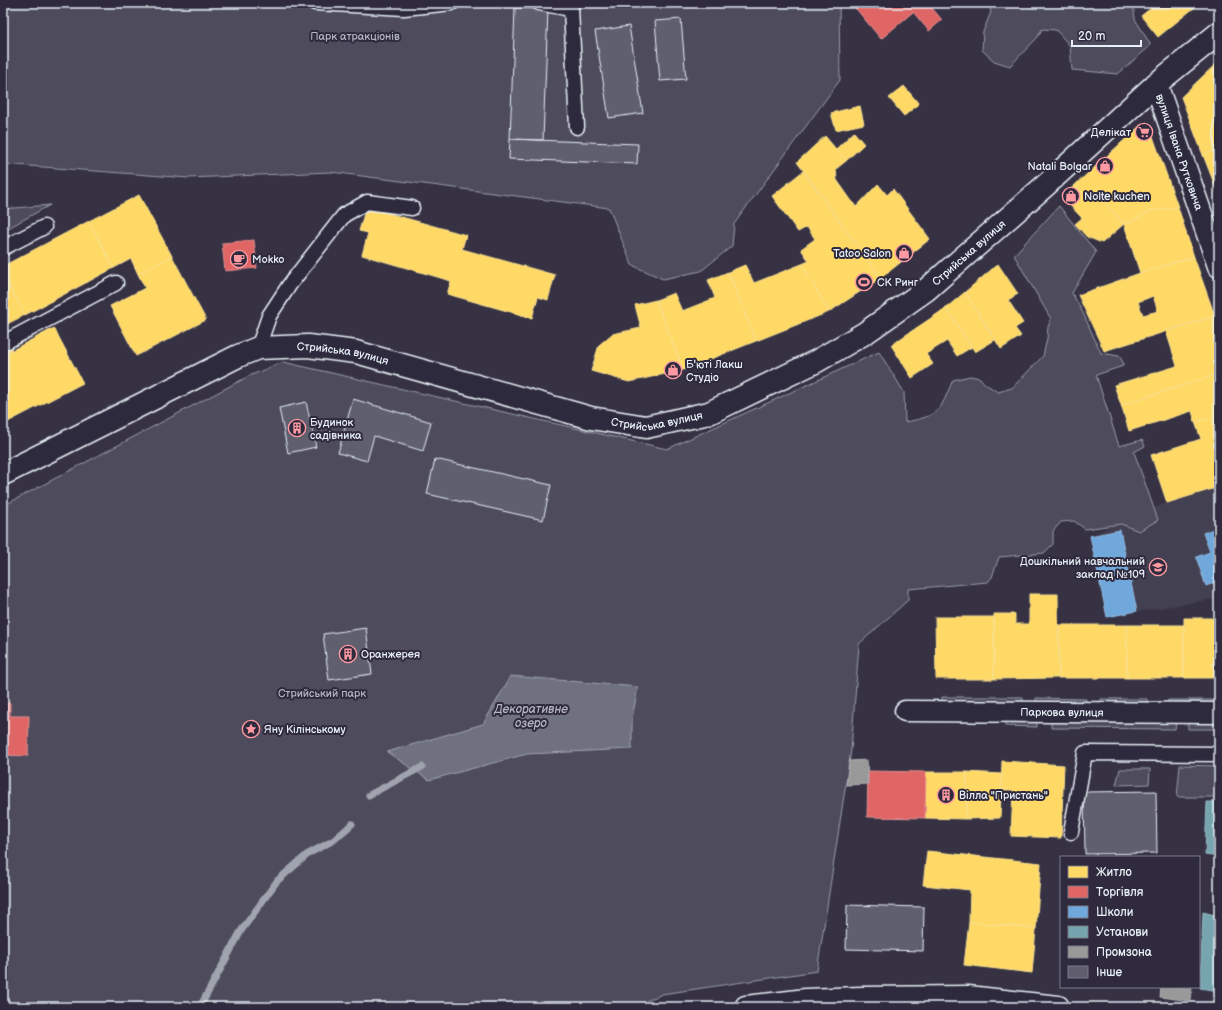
<svg xmlns="http://www.w3.org/2000/svg" width="1222" height="1010" viewBox="0 0 1222 1010" font-family="'Balsamiq Sans',sans-serif">
	<rect width="100%" height="100%" fill="#363244"/>
	<filter id="ink" filterUnits="userSpaceOnUse"><feTurbulence type="fractalNoise" baseFrequency=".025" numOctaves="2"/><feDisplacementMap in="SourceGraphic" scale="8" xChannelSelector="R" yChannelSelector="G"/><feConvolveMatrix kernelMatrix="1 2 1 2 8 2 1 2 1" color-interpolation-filters="sRGB"/></filter>
	<g filter="url(#ink)">
		<path fill="#433f51" d="M1219,487V598L1107,617L1090,536L1141,513L1167,503Z"/>
		<path fill="#4d4b5c" stroke="#9a9eaa" d="M3,3H839L840,80L734,224L732,246L701,271L663,279L632,265L609,208L331,172L188,178L3,164Z
			M988,3H1133L1135,19L1150,44L1149,47L1118,74L1072,70L1070,46L1056,30L1042,29L1037,38L1010,66L994,61L982,50L983,32L991,12Z
			M50,205L3,231V209Z
			M1059,206L1096,252L1072,293L1082,311L1101,353L1119,356L1123,362V366L1096,375L1119,446L1142,440L1145,446L1134,452L1158,520L1139,531L1121,524L1085,529L1074,521L1061,522L1053,531V544L1044,553L999,557L992,577L988,582L908,589V600L859,644L851,750L817,971L662,994L633,1007H3V506L249,376L283,362L667,449L879,352L904,392L905,422C917,420 934,417 941,406C946,398 949,388 953,380L970,376L980,378L985,384L998,392L1012,388L1043,356L1047,339L1048,327L1051,319L1014,255Z
			M942,697H1023V705L942,704Z
			M1036,698L1086,699V706L1036,705Z
			M1101,699H1147V706H1101Z
			M1168,700H1212V707L1167,706Z
			M1005,719L1037,720V727L1005,726Z
			M1051,720L1176,722L1175,729L1051,728Z
			M1188,722H1219V729H1188Z
			M1180,765L1219,766V797H1177Z
			M1120,769H1150L1149,784L1116,785Z"/>
		<path fill="#70717f" stroke="#a0a4af" d="M511,676L638,687L632,719V749L527,754L429,780L387,752L483,724Z"/>
		<path fill="#ffd966" stroke="#f8e092" fill-rule="evenodd" d="M1147,3H1200L1158,37L1141,16L1151,8Z
			M1219,61V149L1203,155L1181,97Z
			M904,86L919,104L904,116L889,98Z
			M860,106L864,124L836,130L831,113Z
			M1142,124L1150,128L1178,207L1150,211L1131,222L1124,224L1097,194L1089,201L1075,185Z
			M854,132L864,144L846,161L836,149Z
			M825,136L846,161L836,169L837,180L856,207L878,184L887,195L893,189L930,239L881,278L797,162Z
			M1219,149V196L1203,155Z
			M803,171L881,278L829,312L802,264L809,261L801,249L815,239L807,227L798,232L772,196Z
			M1075,185L1089,201L1097,194L1124,224L1102,243L1087,237L1075,224L1082,218L1062,197Z
			M139,195L172,256L138,274L131,259L114,268L89,221Z
			M366,207L466,235L462,249L555,275L548,300L538,297L532,318L447,294L451,281L362,255L368,233L359,231Z
			M1178,207L1194,257L1140,273L1124,224L1131,222L1150,211Z
			M89,221L114,268L25,315L3,274V266Z
			M172,256L206,320L136,356L110,306L145,288L138,274Z
			M1194,257L1215,316L1104,351L1078,295L1140,273ZM1153,296L1158,311L1143,315L1138,302Z
			M802,264L829,312L756,341L728,272L745,265L754,283Z
			M998,264L1018,294L1008,300L1023,323L1015,328L1021,336L1001,349L965,292Z
			M728,272L756,341L683,370L656,300L674,293L682,311L715,298L708,280Z
			M3,274L25,315L3,326Z
			M965,292L995,340L975,352L946,308Z
			M656,300L683,370L629,382L591,371L599,345L612,334L641,328L635,305Z
			M946,308L972,347L957,356L947,341L926,354L933,364L912,378L891,345Z
			M1215,316L1219,328V374L1121,405L1114,385L1177,366L1166,331Z
			M54,328L83,383L4,424L3,355Z
			M3,333L12,350L3,355Z
			M1219,374V415L1195,422L1192,411L1129,431L1121,405Z
			M1219,415V487L1167,503L1151,455L1201,439L1195,422Z
			M1029,594H1058L1059,678L994,679V614H1015V624H1029Z
			M935,617H994V679H936Z
			M1184,618H1219V678H1184Z
			M1059,625H1127V678H1059Z
			M1127,625H1184V678H1127Z
			M1002,761L1064,765L1061,838L1011,836L1013,790H1001Z
			M926,772H967L966,819L925,818Z
			M967,772L1002,774L1000,818L966,819Z
			M927,851L1041,863L1036,929L969,922L970,890L923,885Z
			M969,922L1036,929L1032,973L964,965Z"/>
		<path fill="#e06666" stroke="#e29092" d="M853,3H928L942,20L929,31L913,12L881,39L852,4Z
			M254,240L257,268L225,271L222,243Z
			M3,703H10V716H29L28,756L3,755Z
			M868,771L926,772L925,818L867,817Z"/>
		<path fill="#6fa8dc" stroke="#93bee4" d="M1219,527V581L1206,586L1196,557L1210,552L1203,533Z
			M1120,530L1137,611L1107,617L1090,536Z"/>
		<path fill="#76a5af" stroke="#98bcc5" d="M1207,802H1219V857L1205,855Z
			M1203,912L1219,916V991L1200,988Z"/>
		<path fill="#999" stroke="#b1b3b6" d="M867,760L868,784L846,785L849,761Z
			M1161,987H1192L1191,1001L1160,997Z"/>
		<g fill="none" stroke-linecap="round" stroke-linejoin="round">
			<path stroke="#a0a4af" stroke-width="7" d="M369,795L422,767
				M200,1007L241,931L277,881L308,854L334,840L352,824"/>
		</g>
		<path fill="#605e6e" stroke="#e8f1f8" d="M515,8L548,9L543,140L510,139Z
			M681,19L686,79L660,81L655,21Z
			M629,26L643,113L609,118L595,31Z
			M510,139L638,144L637,164L509,159Z
			M353,399L431,422L423,451L374,436L367,461L338,453Z
			M306,402L316,447L288,453L279,408Z
			M435,459L551,485L543,520L427,494Z
			M366,628L372,674L329,680L323,634Z
			M1156,791L1157,853L1085,854L1084,792Z
			M847,905L924,907L923,951L846,949Z"/>
		<g fill="none" stroke-linecap="round" stroke-linejoin="round">
			<defs>
				<path id="service" d="M315,3L404,8L452,3
					M539,3L571,9L577,127
					M3,248L44,227
					M7,341L116,283
					M258,348L269,316L290,284L344,215L367,202L412,208
					M1071,832L1085,753L1219,754"/>
				<g id="pedestrian">
					<path id="s1" d="M905,711L1219,713"/>
				</g>
				<g id="minor">
					<path id="s2" d="M1156,84L1219,266"/>
					<path d="M746,1007L806,1000L861,998L968,997L1058,1007"/>
				</g>
				<g id="primary">
					<path id="s3" d="M3,474L238,356L258,348L308,346L356,352L591,418L646,427L709,413L817,361L865,333L926,290L1047,184L1156,84L1219,33"/>
				</g>
			</defs>
			<use href="#service" stroke="#e8f1f8" stroke-width="17"/>
			<use href="#pedestrian" stroke="#e8f1f8" stroke-width="23"/>
			<use href="#minor" stroke="#e8f1f8" stroke-width="25"/>
			<use href="#primary" stroke="#e8f1f8" stroke-width="25"/>
			<use href="#service" stroke="#2f2a3d" stroke-width="14"/>
			<use href="#pedestrian" stroke="#2f2a3d" stroke-width="20"/>
			<use href="#minor" stroke="#2f2a3d" stroke-width="22"/>
			<use href="#primary" stroke="#2f2a3d" stroke-width="22"/>
		</g>
	</g>
	<defs>
		<symbol id="supermarket-ring" viewBox="-11 -11 22 22"><circle r="9.5" fill="#2f2a3d" stroke="#ff9aa2" stroke-width="1.5"/><path d="M-6-5.5h2.5l.6 2H6L4.5 2H-2.5L-4.4-4H-6ZM-1.5 3.2a1.3 1.3 0 1 0 .1 0ZM3 3.2a1.3 1.3 0 1 0 .1 0Z" fill="#ff9aa2"/></symbol>
		<symbol id="shop-ring" viewBox="-11 -11 22 22"><circle r="9.5" fill="#2f2a3d" stroke="#ff9aa2" stroke-width="1.5"/><path d="M-5-2.5h2.3a2.7 3.5 0 0 1 5.4 0H5L5.5 6h-11ZM-1.5-2.5h3a1.5 2.3 0 0 0-3 0Z" fill="#ff9aa2"/></symbol>
		<symbol id="cafe-ring" viewBox="-11 -11 22 22"><circle r="9.5" fill="#2f2a3d" stroke="#ff9aa2" stroke-width="1.5"/><path d="M-5.5-4.5H6V0H3Q3 3.5 0 3.5H-2.5Q-5.5 3.5-5.5 0ZM3-3.2v2h1.7v-2ZM-6 4.5H4V6H-6Z" fill="#ff9aa2"/></symbol>
		<symbol id="stadium-ring" viewBox="-11 -11 22 22"><circle r="9.5" fill="#2f2a3d" stroke="#ff9aa2" stroke-width="1.5"/><path d="M0-5a6.5 5 0 1 0 0 10a6.5 5 0 1 0 0-10ZM-3.5-1.8h7v3.6h-7Z" fill="#ff9aa2"/></symbol>
		<symbol id="building-ring" viewBox="-11 -11 22 22"><circle r="9.5" fill="#2f2a3d" stroke="#ff9aa2" stroke-width="1.5"/><path d="M-4-6H4V6H1V3H-1V6H-4ZM-2.5-4.3h1.7v1.8h-1.7ZM.8-4.3h1.7v1.8H.8ZM-2.5-1h1.7V.8h-1.7ZM.8-1h1.7V.8H.8Z" fill="#ff9aa2"/></symbol>
		<symbol id="school-ring" viewBox="-11 -11 22 22"><circle r="9.5" fill="#2f2a3d" stroke="#ff9aa2" stroke-width="1.5"/><path d="M0-5L7-2L0 1L-7-2ZM-4 1L0 2.5L4 1V4Q0 6-4 4Z" fill="#ff9aa2"/></symbol>
		<symbol id="sight-ring" viewBox="-11 -11 22 22"><circle r="9.5" fill="#2f2a3d" stroke="#ff9aa2" stroke-width="1.5"/><path d="M0-6L1.8-2.2L6-1.7L2.9 1.2L3.7 5.4L0 3.3L-3.7 5.4L-2.9 1.2L-6-1.7L-1.8-2.2Z" fill="#ff9aa2"/></symbol>
	</defs>
	<g fill-rule="evenodd">
		<use href="#supermarket-ring" x="1134" y="122" width="20" height="20"/>
		<use href="#shop-ring" x="1095" y="156" width="20" height="20"/>
		<use href="#shop-ring" x="1061" y="186" width="20" height="20"/>
		<use href="#shop-ring" x="894" y="243" width="20" height="20"/>
		<use href="#cafe-ring" x="229" y="249" width="20" height="20"/>
		<use href="#stadium-ring" x="854" y="272" width="20" height="20"/>
		<use href="#shop-ring" x="663" y="360" width="20" height="20"/>
		<use href="#building-ring" x="287" y="418" width="20" height="20"/>
		<use href="#school-ring" x="1148" y="557" width="20" height="20"/>
		<use href="#building-ring" x="338" y="644" width="20" height="20"/>
		<use href="#sight-ring" x="241" y="719" width="20" height="20"/>
		<use href="#building-ring" x="936" y="785" width="20" height="20"/>
	</g>
	<g text-anchor="middle" dominant-baseline="central" stroke-width="4" stroke-linejoin="round" paint-order="stroke">
		<g font-size="11" fill="#b2b7c1" stroke="#2f2a3d">
			<text x="355" y="36">Парк атракціонів</text>
			<text x="322" y="693">Стрийський парк</text>
		</g>
		<g font-size="11" fill="#e8f1f8" stroke="#2f2a3d" text-anchor="start">
			<text x="1131" y="132" text-anchor="end">Делікат</text>
			<text x="1092" y="166" text-anchor="end">Natali Bolgar</text>
			<text x="1084" y="196">Nolte kuchen</text>
			<text x="891" y="253" text-anchor="end">Tatoo Salon</text>
			<text x="252" y="259">Mokko</text>
			<text x="877" y="282">СК Ринг</text>
			<text x="686" y="364">Б'юті Лакш<tspan x="686" dy="13">Студіо</tspan></text>
			<text x="310" y="422">Будинок<tspan x="310" dy="13">садівника</tspan></text>
			<text x="1145" y="561" text-anchor="end">Дошкільний навчальний<tspan x="1145" dy="13">заклад №109</tspan></text>
			<text x="361" y="654">Оранжерея</text>
			<text x="264" y="729">Яну Кілінському</text>
			<text x="959" y="795">Вілла "Пристань"</text>
		</g>
		<g font-size="11" fill="#e8f1f8" stroke="#2f2a3d">
			<text stroke="none"><textPath href="#s2" startOffset="72">вулиця Івана Рутковича</textPath></text>
			<text stroke="none"><textPath href="#s3" startOffset="1054">Стрийська вулиця</textPath></text>
			<text stroke="none"><textPath href="#s3" startOffset="370">Стрийська вулиця</textPath></text>
			<text stroke="none"><textPath href="#s3" startOffset="694">Стрийська вулиця</textPath></text>
			<text stroke="none"><textPath href="#s1" startOffset="157">Паркова вулиця</textPath></text>
		</g>
		<g font-size="12" font-style="italic" fill="#b2b7c2" stroke="#2f2a3d">
			<text x="531" y="709">Декоративне<tspan x="531" dy="14">озеро</tspan></text>
		</g>
	</g>
	<rect width="1222" height="1010" fill="none" stroke="#2f2a3d" stroke-width="16"/>
	<rect x="8" y="8" width="1206" height="994" fill="none" stroke="#e8f1f8" stroke-width="1.5" filter="url(#ink)"/>
	<rect x="1060" y="856" width="140" height="132" fill="#2f2a3d" stroke="#797a88"/>
	<rect x="1068" y="866" width="20" height="12" fill="#ffd966" stroke="#797a88"/>
	<text x="1096" y="876" font-size="12" fill="#e8f1f8">Житло</text>
	<rect x="1068" y="886" width="20" height="12" fill="#e06666" stroke="#797a88"/>
	<text x="1096" y="896" font-size="12" fill="#e8f1f8">Торгівля</text>
	<rect x="1068" y="906" width="20" height="12" fill="#6fa8dc" stroke="#797a88"/>
	<text x="1096" y="916" font-size="12" fill="#e8f1f8">Школи</text>
	<rect x="1068" y="926" width="20" height="12" fill="#76a5af" stroke="#797a88"/>
	<text x="1096" y="936" font-size="12" fill="#e8f1f8">Установи</text>
	<rect x="1068" y="946" width="20" height="12" fill="#999999" stroke="#797a88"/>
	<text x="1096" y="956" font-size="12" fill="#e8f1f8">Промзона</text>
	<rect x="1068" y="966" width="20" height="12" fill="#605e6e" stroke="#797a88"/>
	<text x="1096" y="976" font-size="12" fill="#e8f1f8">Інше</text>
	<path d="M1072 40v6h69v-6" fill="none" stroke="#e8f1f8" stroke-width="2"/>
	<text x="1078" y="40" font-size="12" fill="#e8f1f8" stroke="#2f2a3d" stroke-width="3" paint-order="stroke">20 m</text>
</svg>
